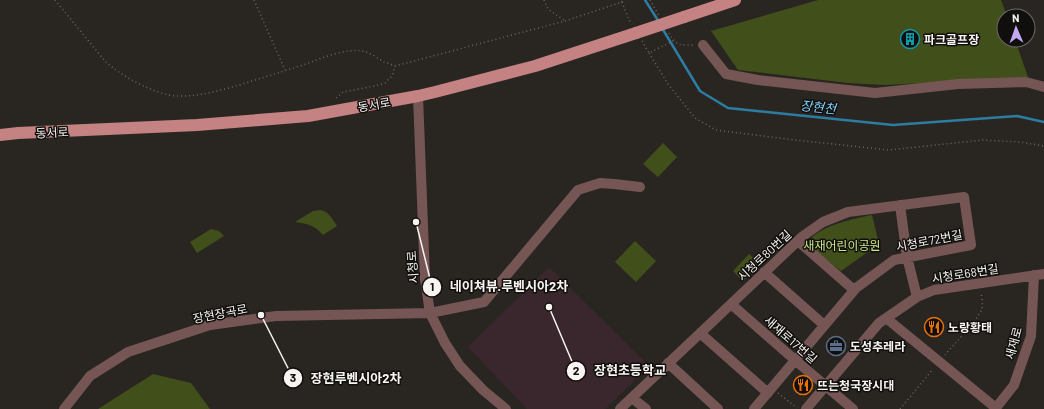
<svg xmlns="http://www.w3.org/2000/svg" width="1044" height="409" viewBox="0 0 1044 409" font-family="Barlow,'Noto Sans KR',sans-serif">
	<rect width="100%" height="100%" fill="#292621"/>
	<path fill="#3a272d" d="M549,267L649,366L605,409H527L468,347Z"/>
	<path fill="#414f1b" d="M818,0H1001L1007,16H1004V40H1015L1028,77L886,85L848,83L738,70L711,31Z
		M663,143L677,157L658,177L643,164Z
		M320,210C329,211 332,219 337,226L323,235C316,226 306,223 295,222L313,211Z
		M872,215L879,244L841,271L808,245C809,243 810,241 811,239C820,226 856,218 872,215Z
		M211,229L219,231L224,236L197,253L190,242Z
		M635,241L656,261L636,282L615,262Z
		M749,254L760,264L743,281L733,271Z
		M153,374L191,383L210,409H98Z"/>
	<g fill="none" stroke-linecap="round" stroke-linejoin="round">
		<path stroke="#2d7ca2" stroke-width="2.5" d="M645,0L659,22
			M662,28L700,91L728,108L893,125L1017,116L1044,122"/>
		<path stroke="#6a6763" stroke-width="1.5" stroke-dasharray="1 3" stroke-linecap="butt" d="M55,0L105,61C119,75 157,96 178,96C200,97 221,90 243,84C264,77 285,71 306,64C321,58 347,48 362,51C370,52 377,58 384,62C387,63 391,64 395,66L565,21L622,2V0
			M254,0L285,70
			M544,0L548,9L565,21
			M650,0L659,16
			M622,2L629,20L632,24
			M669,33C677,47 680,45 695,45
			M642,41L649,53L673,41
			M649,53L668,84L695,118L716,130L795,140L889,150L983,140L1020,142L1044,146
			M336,98L343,92L375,86L385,83L392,76L395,66
			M945,355C952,346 980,318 982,308C983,304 982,297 981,293
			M778,393L797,408
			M900,409L933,369"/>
		<path stroke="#765655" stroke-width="10" d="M703,45L726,74L758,80L875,93L958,84L1026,82L1044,87
			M418,96L425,279L430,313L445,343L460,366L483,390L506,409
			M900,205L907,257L917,297
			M798,241L854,290
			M764,272L824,325
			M731,304L795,360L853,409
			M886,318L996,408
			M700,333L768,393
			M668,363L718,409
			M632,398L646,409
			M64,409L90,376L128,352L210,325L276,316L430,313L484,302L578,190L600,183L614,184L640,187
			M620,409L803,236L823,222L848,212L964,197L971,245L894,260L856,288L754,409
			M806,409L879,323L917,297L934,290L1044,274
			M995,409L1014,385L1031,336L1034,275"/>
		<path stroke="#c48382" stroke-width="12" d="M684,17L735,0
			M0,135L18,133L197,125L308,116L418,96L435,92L535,66L636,33"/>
		<path stroke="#c48382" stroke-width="12" d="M636,33L684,17"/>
	</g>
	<defs>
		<symbol id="building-ring" viewBox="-11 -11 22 22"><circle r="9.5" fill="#110f0d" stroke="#0f9aa8" stroke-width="1.5"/><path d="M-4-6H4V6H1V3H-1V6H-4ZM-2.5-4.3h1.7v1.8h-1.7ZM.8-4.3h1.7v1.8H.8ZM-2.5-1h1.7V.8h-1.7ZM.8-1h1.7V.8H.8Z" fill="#0f9aa8"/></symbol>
		<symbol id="restaurant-ring" viewBox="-11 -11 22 22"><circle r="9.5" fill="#110f0d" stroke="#e8710a" stroke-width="1.5"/><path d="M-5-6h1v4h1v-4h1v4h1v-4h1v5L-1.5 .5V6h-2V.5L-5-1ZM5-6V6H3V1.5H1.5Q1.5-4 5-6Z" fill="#e8710a"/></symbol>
		<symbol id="office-ring" viewBox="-11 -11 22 22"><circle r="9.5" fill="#110f0d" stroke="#5c6f8a" stroke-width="1.5"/><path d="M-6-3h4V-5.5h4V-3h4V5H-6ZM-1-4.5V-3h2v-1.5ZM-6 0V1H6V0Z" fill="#5c6f8a"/></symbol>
	</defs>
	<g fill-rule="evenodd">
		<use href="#building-ring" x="899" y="28" width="22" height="22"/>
		<use href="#restaurant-ring" x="923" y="316" width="22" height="22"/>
		<use href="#office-ring" x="825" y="335" width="22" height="22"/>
		<use href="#restaurant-ring" x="792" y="374" width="22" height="22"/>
	</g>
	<g text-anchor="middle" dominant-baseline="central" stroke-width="3" stroke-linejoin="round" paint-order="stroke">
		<g font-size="12" font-weight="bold" fill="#f7f4f1" stroke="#110f0d" text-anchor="start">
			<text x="924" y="39">파크골프장</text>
			<text x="948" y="327">노랑황태</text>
			<text x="850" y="346">도성추레라</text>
			<text x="817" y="385">뜨는청국장시대</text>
		</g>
		<g font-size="12" fill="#f7f4f1" stroke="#110f0d">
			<text transform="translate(374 104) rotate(-10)">동서로</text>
			<text transform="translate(52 132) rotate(-3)">동서로</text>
			<text transform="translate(929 240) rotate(-11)">시청로72번길</text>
			<text transform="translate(764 255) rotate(-43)">시청로80번길</text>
			<text transform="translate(412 267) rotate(-94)">시청로</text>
			<text transform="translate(965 273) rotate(-9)">시청로68번길</text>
			<text transform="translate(220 313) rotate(-11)">장현장곡로</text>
			<text transform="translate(791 339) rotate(41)">새재로17번길</text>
			<text transform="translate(1013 343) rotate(-75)">새재로</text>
		</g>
		<g font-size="12" fill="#cae788" stroke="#110f0d">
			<text x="842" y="245">새재어린이공원</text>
		</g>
		<g font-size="13" font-style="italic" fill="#80d2fd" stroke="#110f0d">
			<text transform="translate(818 107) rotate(6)">장현천</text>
		</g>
	</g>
	<path fill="none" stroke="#f7f4f1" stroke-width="1.5" d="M416 222L432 287M549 307L576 371M261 315L293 378"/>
	<g fill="#f7f4f1" stroke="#110f0d" stroke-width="1.5">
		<circle cx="416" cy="222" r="4"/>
		<circle cx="549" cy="307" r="4"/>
		<circle cx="261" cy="315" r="4"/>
		<circle cx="432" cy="287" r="10"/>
		<circle cx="576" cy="371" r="10"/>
		<circle cx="293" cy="378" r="10"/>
	</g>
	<g font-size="12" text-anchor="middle" font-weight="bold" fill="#111">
		<text x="432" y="291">1</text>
		<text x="576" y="375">2</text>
		<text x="293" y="382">3</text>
	</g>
	<g font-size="13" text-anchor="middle" font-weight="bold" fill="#f7f4f1" stroke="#110f0d" stroke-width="3" stroke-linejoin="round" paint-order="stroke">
		<text x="509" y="291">네이쳐뷰.루벤시아2차</text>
		<text x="630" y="375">장현초등학교</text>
		<text x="356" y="383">장현루벤시아2차</text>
	</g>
	<g transform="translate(1016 28) rotate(358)"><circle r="19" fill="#110f0d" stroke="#6d6b68"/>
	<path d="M0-3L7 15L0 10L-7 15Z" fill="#c0a8f3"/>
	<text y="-6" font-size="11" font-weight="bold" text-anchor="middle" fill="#f7f4f1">N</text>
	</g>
</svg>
